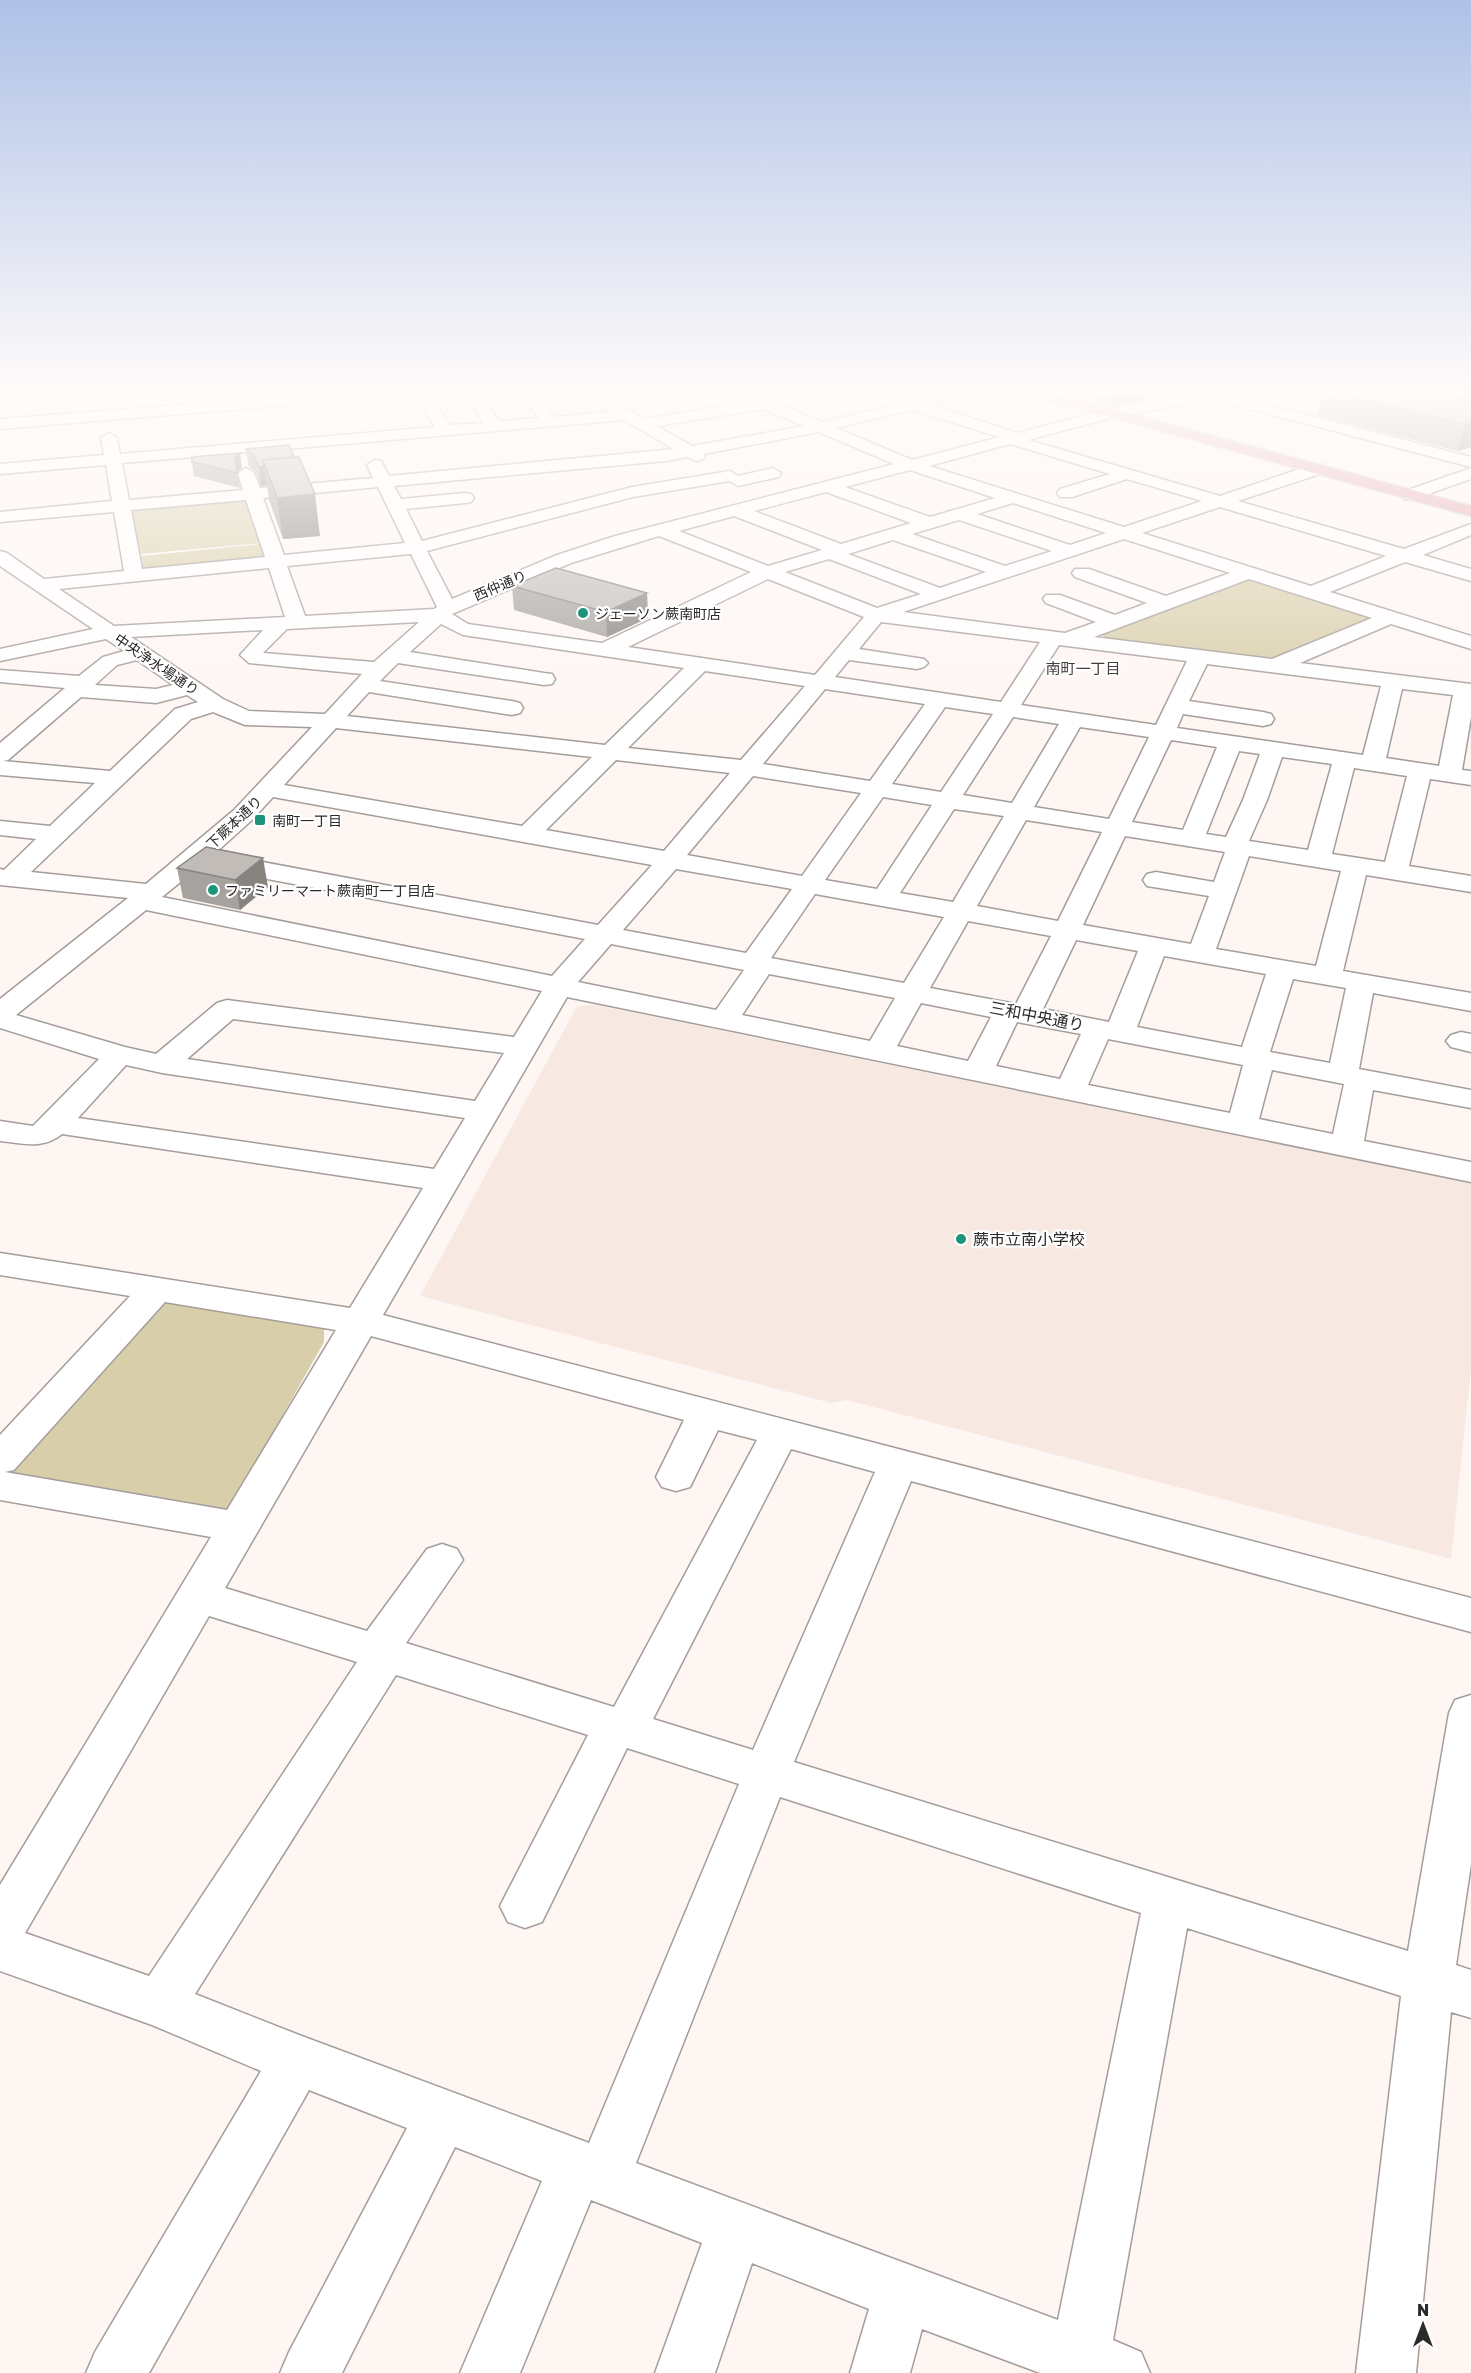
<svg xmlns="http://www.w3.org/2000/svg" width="1471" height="2373" viewBox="0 0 1471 2373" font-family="'Golos Text','Noto Sans JP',sans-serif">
	<rect width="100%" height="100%" fill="#fef6f3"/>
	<path fill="#f8e8e2" d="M595,1005L1471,1183V1368L1451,1559L847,1400L831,1403L420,1296L577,1006Z"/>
	<path fill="#d8cea9" d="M246,499L262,543L141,554L132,510Z
		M262,544L267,557L261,560L153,570L143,567L142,556Z
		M1242,580H1252L1374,619L1269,661L1108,641L1100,633Z
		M177,1299L324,1325V1342L232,1505L214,1515L15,1476L13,1468L165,1304Z"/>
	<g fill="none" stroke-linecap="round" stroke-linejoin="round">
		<defs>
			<path id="minor" d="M319,394H382L375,398L0,429V419Z
				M415,394H429L450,425L484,423L464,394H479L499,421L539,418L521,394H536L554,417L610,412L593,394H609L620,405L645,419L747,402L734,394H754L822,422L939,394H964L962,397L930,405L1018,433L1113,408L1193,394H1225L1471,457V467L1212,399L1114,417L1028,440L1220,496L1311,465H1323L1325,469L1323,473L1238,501L1404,549L1471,524V535L1423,555L1471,569V581L1405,562L1330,592L1471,636V649L1391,624L1300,663L1471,684V717L1462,770L1471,771V785L1430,779L1409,866L1471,876V892L1366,875L1343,971L1471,993V1011L1373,993L1359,1069L1471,1090V1108L1373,1090L1364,1141L1471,1162V1182L567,997L383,1315L1471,1598V1632L911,1481L794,1762L1408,1951L1449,1713L1455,1700L1471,1695V1864L1456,1965L1471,1970V2018L1451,2012L1416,2373H1356L1401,1996L1187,1928L1113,2340L1141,2352L1150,2373H1040L922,2329L910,2373H850L869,2309L752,2263L715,2373H655L702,2243L591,2200L520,2373H460L542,2181L455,2147L342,2373H280L289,2352L407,2128L309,2090L149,2373H86L95,2352L261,2071L152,2025L0,1971V1885L211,1537L0,1500V1435L130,1296L0,1275V1253L350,1308L423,1188L62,1134C42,1150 23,1143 0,1141V1121L33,1126L99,1059L0,1028V999L128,898L0,885V869L4,870L36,839L0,835V821L50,826L95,783L0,775V743L65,688L0,682V670L79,676L103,657L124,651L106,639L0,661V649L93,629L0,566V551L7,553L44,579L124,571L114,512L0,522V512L112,501L106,465L0,474V464L104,455L101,438L109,433L117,438L120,454L435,427ZM763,409L804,426L692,446L657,426ZM912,410L1000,437L912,460L836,428ZM624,420L674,449L389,476L381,461L375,460L367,465L373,478L260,488L254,473L246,468L238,473L243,490L129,500L122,463ZM819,432L894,464L615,536L557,555L452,599L427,551L633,497L730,481L738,486L779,477L781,473L773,468L738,476L730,471L632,487L422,541L406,509L465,503L471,502L474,498L471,494L465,493L401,499L394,486L665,461L687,457L697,461L703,459L705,456L704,454ZM1010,444L1110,474L1060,489L1057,493L1060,497H1072L1127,479L1202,501L1124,527L929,466ZM910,470L995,498L930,517L845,487ZM378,487L405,543L284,555L263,498ZM826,492L911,523L841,544L754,511ZM246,500L265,557L142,569L131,510ZM1013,503L1106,533L1070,545L977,514ZM1220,507L1386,556L1311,586L1142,533ZM734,516L822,550L768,566L679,531ZM959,520L1052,551L1005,566L912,534ZM659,536L751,572L602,643L468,624L452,614L571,563ZM1124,539L1230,573L1166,596L1089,569H1075L1072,573L1075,577L1147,603L1115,615L1060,595H1046L1043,599L1046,603L1096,622L1065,633L903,612ZM893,540L986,572L940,588L848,554ZM411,554L437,607L434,609L305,616L287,566ZM829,559L921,594L877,608L785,572ZM269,568L285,617L114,626L59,589ZM768,579L864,617L815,675L628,647ZM1249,579L1372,618L1272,659L1094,637ZM419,622L374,662L263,653L287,629ZM881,622L1040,642L1001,702L835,677L849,660L917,669L924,667L928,663L924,659L859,649ZM441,624L463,635L684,668L605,745L347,716L369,692L512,715L520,713L523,708L520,703L512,701L380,681L398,663L544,685L552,684L555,679L552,674L544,673L410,652ZM263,630L240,655L249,663L362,674L325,714L249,711L223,699L131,637ZM1059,645L1187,661L1156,725L1021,705ZM137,660L173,685L156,689L95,685L117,665ZM1207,664L1381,686L1363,755L1177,728L1183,714L1263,726L1271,724L1274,719L1271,714L1263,712L1189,701ZM705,671L805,686L741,760L628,748ZM825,689L925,704L870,781L763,764ZM1402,689L1453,695L1439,766L1386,758ZM187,695L198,702L175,709L110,771L3,761L8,760L81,697L156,703ZM945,707L993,714L941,792L892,784ZM213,712L245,725L312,727L234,810L146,884L31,872L191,719ZM1013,717L1059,724L1012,803L963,795ZM1080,727L1149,737L1109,819L1034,807ZM336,728L592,757L522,826L284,785ZM1171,740L1217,747L1183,830L1132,822ZM1239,751L1260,754L1243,800L1226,837L1206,834ZM1282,757L1332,764L1308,850L1249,841L1267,800ZM616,760L730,773L664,851L546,830ZM1354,768L1407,776L1385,862L1332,854ZM753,776L861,793L802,876L687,855ZM273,797L652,865L598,925L220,854L212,856L252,820ZM883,797L932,805L877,889L825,880ZM954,809L1004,816L953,902L900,893ZM1026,820L1102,832L1058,921L977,906ZM1125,836L1225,852L1214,882L1156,872L1147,874L1143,880L1147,886L1209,896L1191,944L1083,925ZM1249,856L1341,871L1316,966L1216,949ZM210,858L207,862L211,867L220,870L585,939L552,976L162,897ZM676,869L792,889L746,953L623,930ZM815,894L944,917L904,983L771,958ZM146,910L542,991L514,1037L227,1000L217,1003L156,1054L125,1047L16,1015ZM968,921L1051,936L1016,1004L930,988ZM1076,940L1138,951L1109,1022L1043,1009ZM611,944L744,970L716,1010L578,982ZM1164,956L1266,974L1242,1047L1137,1027ZM769,974L895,998L870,1041L742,1015ZM1293,979L1346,988L1330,1063L1270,1052ZM921,1003L991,1017L968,1061L897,1046ZM233,1019L504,1053L475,1101L187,1059ZM1017,1022L1081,1034L1060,1079L996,1066ZM1108,1039L1243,1065L1230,1113L1088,1085ZM126,1065L162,1073L465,1118L434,1169L78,1118ZM1272,1070L1344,1084L1333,1134L1259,1119ZM165,1302L336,1330L227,1510L5,1472L14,1470ZM371,1336L684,1420L656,1477L662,1487L676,1491L690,1487L718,1430L757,1440L614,1707L406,1643L463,1560L457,1549L442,1544L427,1549L367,1631L225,1588ZM791,1449L875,1472L753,1750L653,1719ZM209,1616L357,1662L149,1976L25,1933ZM396,1675L588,1735L500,1906L508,1922L525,1928L542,1922L627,1748L739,1784L589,2143L299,2035L195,1994ZM780,1797L1141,1913L1058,2320L636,2163Z
				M1471,468V479L1411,500L1405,499L1402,495L1405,491Z
				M1461,1032L1471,1034V1052L1451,1047L1446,1041L1451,1035Z"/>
			<path id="major" d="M1024,394H1050L1118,410L1471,506V516L1110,417L1026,397Z"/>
		</defs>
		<use href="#minor" stroke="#a49d9a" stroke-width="3"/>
		<use href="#major" stroke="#d5d4d4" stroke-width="3"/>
		<use href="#minor" fill="#fff" fill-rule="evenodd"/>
		<use href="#major" fill="#e3a4ab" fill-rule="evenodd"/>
	</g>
	<path fill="#a6a29d" d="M1075,394H1174L1112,406Z
		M1322,394H1439L1471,401V447L1458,451L1318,416Z
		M289,445L320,536L283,539L269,500L267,485L261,486L256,472L249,467L246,449Z
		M192,462L242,468L237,471L240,488L194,476Z
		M512,586L647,593L648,618L607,637L514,610Z
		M177,868L268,887L240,910L183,898Z"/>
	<path fill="#878480" d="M1114,394H1174L1112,406Z
		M1471,422V447L1458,451L1464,424Z
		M240,453L242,468L236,472L234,458Z
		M264,466L267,485L261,486L259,467Z
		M315,494L320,536L283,539L277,498Z
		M647,593L648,618L607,637L606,612Z
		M263,858L268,887L240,910L235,880Z"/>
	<path fill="#c1bcb7" stroke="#878480" stroke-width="1.5" d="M1341,394H1439L1471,401V422L1464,424Z
		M289,445L294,457L263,460L264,466L259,467L253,454L246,449Z
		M240,453L234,458L238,473L192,462V457Z
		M299,457L315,494L277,498L263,460Z
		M556,568L647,593L606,612L512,586Z
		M206,847L263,858L235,880L177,868Z"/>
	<linearGradient id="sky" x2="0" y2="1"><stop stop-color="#aec1e7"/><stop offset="0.54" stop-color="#fffbfa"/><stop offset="1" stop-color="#fffbfa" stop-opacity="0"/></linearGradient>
	<rect width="1471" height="726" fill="url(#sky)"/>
	<g fill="#1d957a" stroke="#fff" stroke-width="2">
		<circle cx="583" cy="613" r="6"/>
		<rect x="254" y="814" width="12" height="12" rx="3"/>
		<circle cx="213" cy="890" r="6"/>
		<circle cx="961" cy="1239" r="6"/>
	</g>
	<g text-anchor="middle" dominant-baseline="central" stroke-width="4.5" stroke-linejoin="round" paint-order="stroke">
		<g font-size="14" fill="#2c2928" stroke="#fff">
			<text transform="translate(500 585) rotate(-23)">西仲通り</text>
			<text transform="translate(157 664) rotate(34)">中央浄水場通り</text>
			<text transform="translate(234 822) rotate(-43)">下蕨本通り</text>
		</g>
		<g font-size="14" fill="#2c2928" stroke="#fff" text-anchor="start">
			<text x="595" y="613">ジェーソン蕨南町店</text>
			<text x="272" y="820">南町一丁目</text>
			<text x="225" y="890">ファミリーマート蕨南町一丁目店</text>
		</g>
		<g font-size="15" fill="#433d3b" stroke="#fff">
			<text x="1083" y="668">南町一丁目</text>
		</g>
		<g font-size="16" fill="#2c2928" stroke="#fff">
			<text transform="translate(1037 1016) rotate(11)">三和中央通り</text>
		</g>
		<g font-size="16" fill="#2c2928" stroke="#fff" text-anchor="start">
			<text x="973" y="1239">蕨市立南小学校</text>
		</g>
	</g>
	<g transform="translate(1423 2325)" stroke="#ffffff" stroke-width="4.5" paint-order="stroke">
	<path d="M0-4.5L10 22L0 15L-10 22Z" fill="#2c2928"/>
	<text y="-9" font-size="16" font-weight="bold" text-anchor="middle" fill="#2c2928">N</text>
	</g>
</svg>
